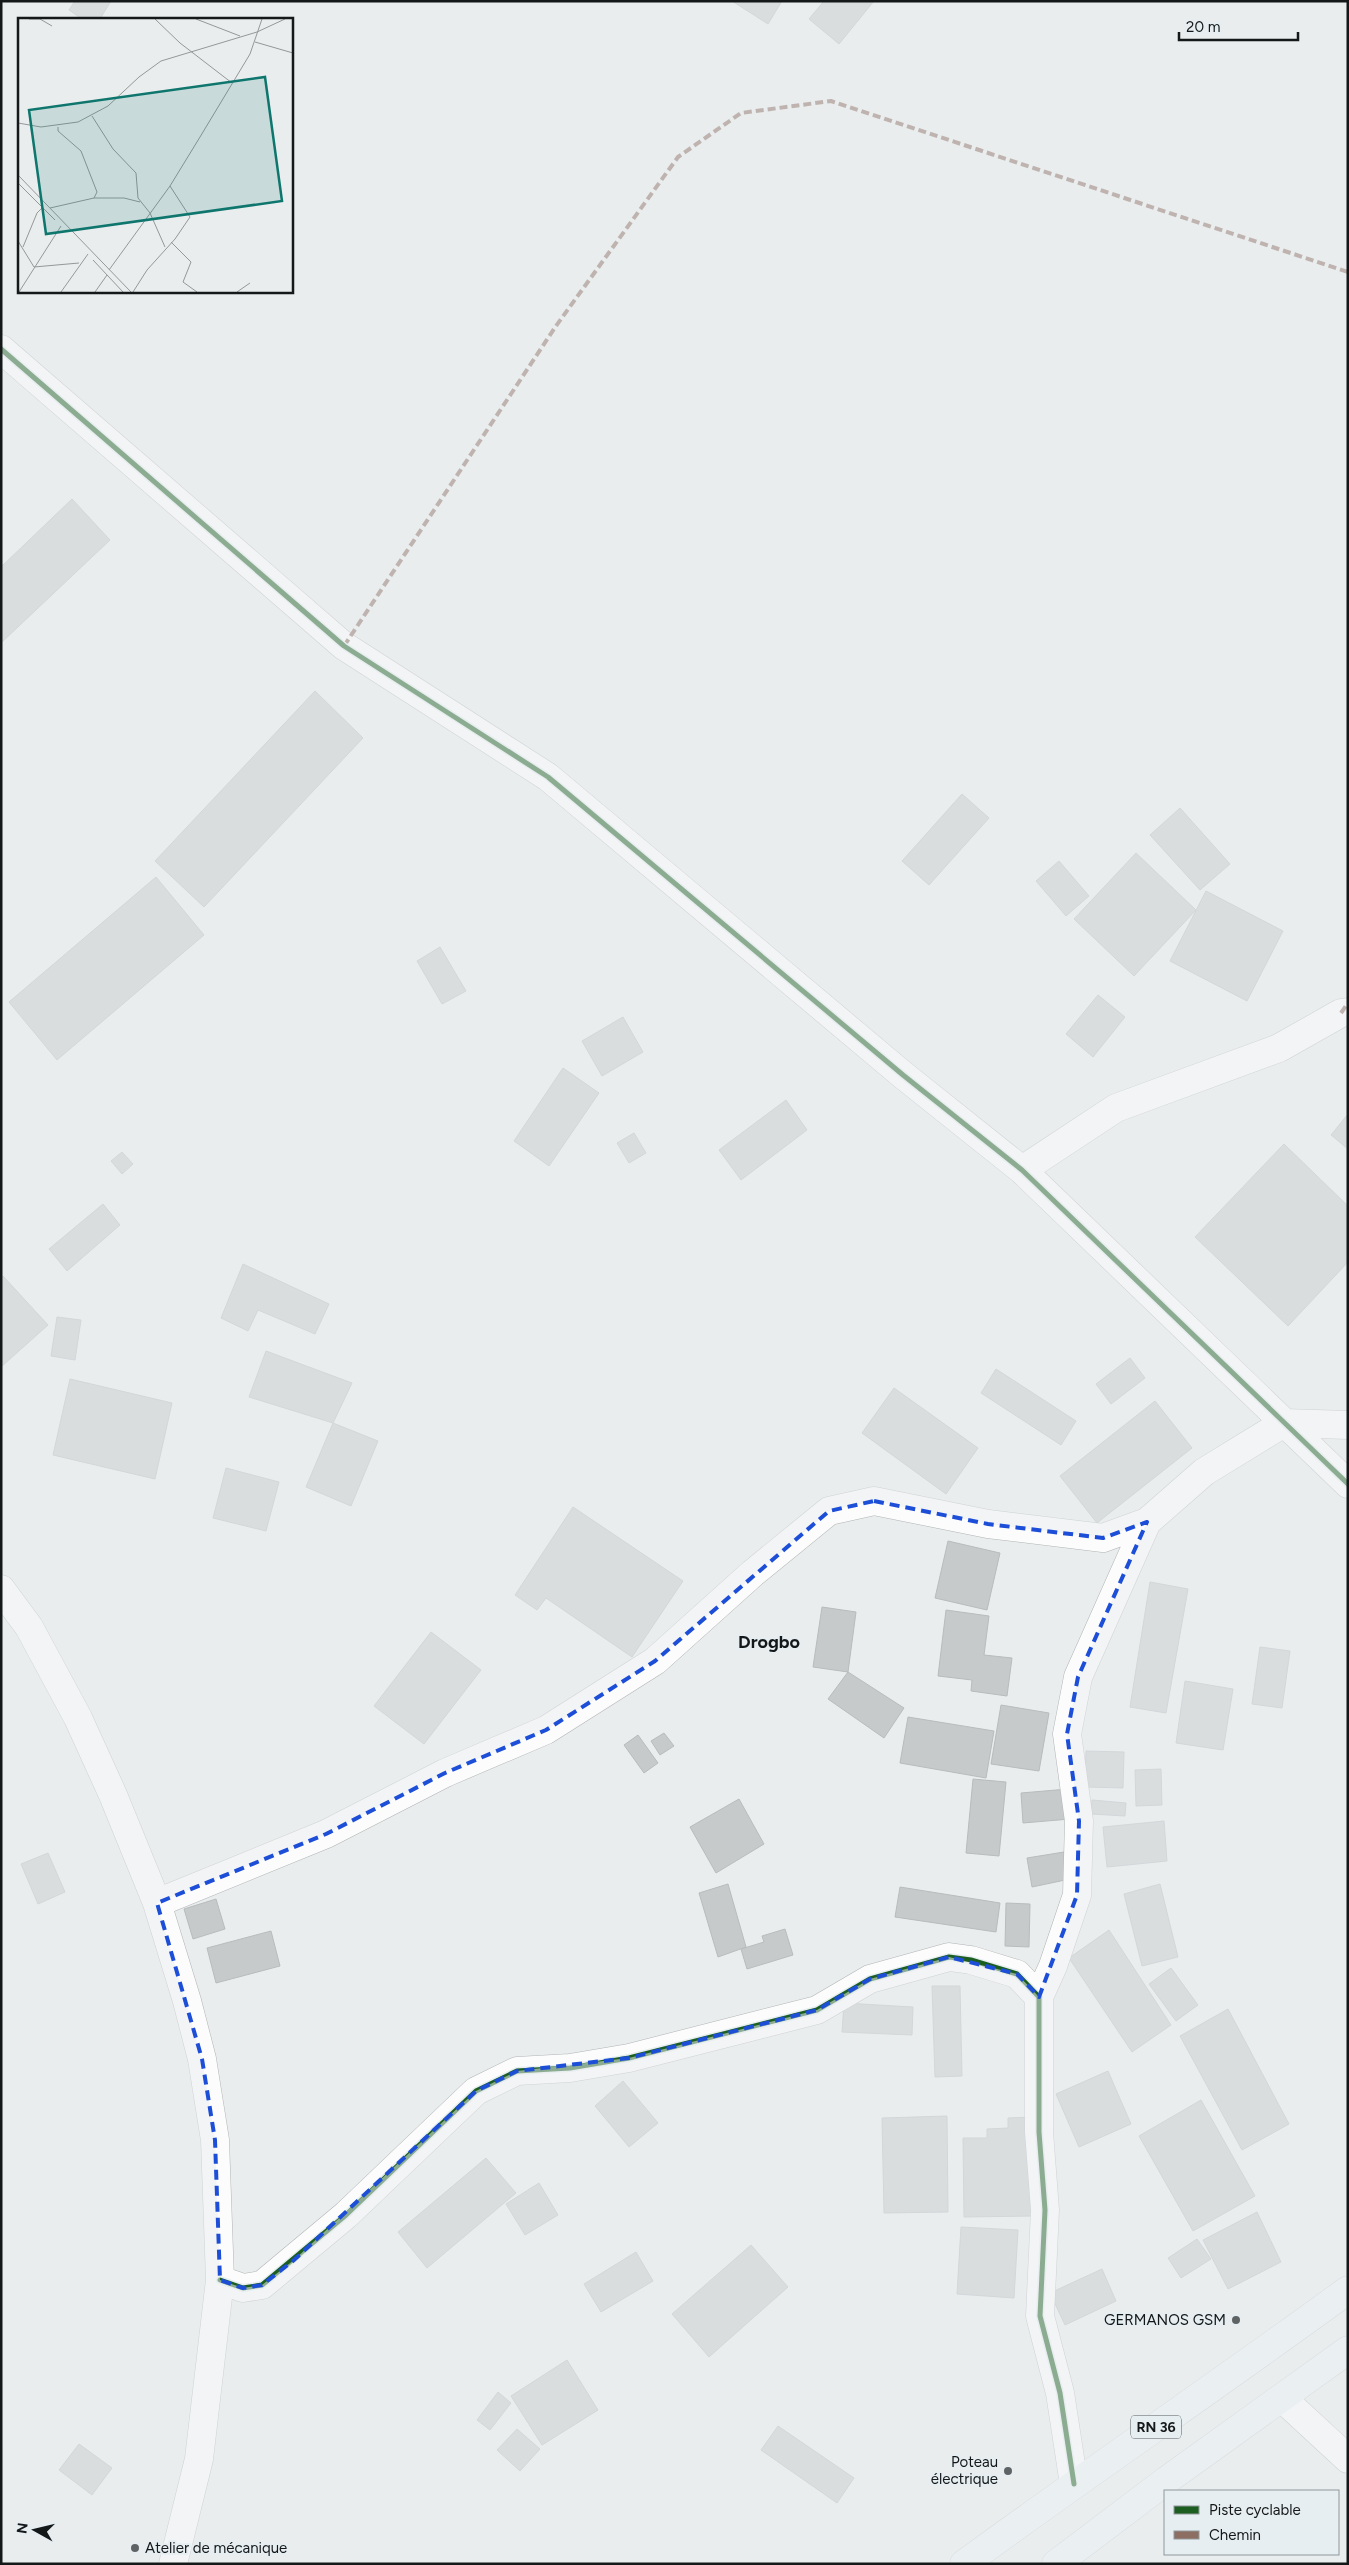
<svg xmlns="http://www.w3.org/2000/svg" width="1349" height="2565" viewBox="0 0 1349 2565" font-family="Figtree,sans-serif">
	<rect width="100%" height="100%" fill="#e9edee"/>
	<path fill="#c6cacb" stroke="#b9bcbd" d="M75,1H111L100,19H82L69,10Z
		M732,1H782L768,24Z
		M824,1H874L839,44L809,19Z
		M72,499L110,540L1,643V567Z
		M315,691L363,738L204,907L155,861Z
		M962,794L989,818L929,885L902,861Z
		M1180,808L1230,864L1200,890L1150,835Z
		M1136,853L1196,910L1134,976L1074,919Z
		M1059,861L1089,896L1066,916L1036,881Z
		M156,877L204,935L57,1060L9,1002Z
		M1206,891L1283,931L1247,1001L1170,961Z
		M440,947L466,991L442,1004L417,961Z
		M1098,995L1125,1017L1093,1057L1066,1034Z
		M623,1017L643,1052L602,1076L582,1041Z
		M563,1068L599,1093L549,1166L514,1141Z
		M786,1100L807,1130L741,1180L719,1150Z
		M1348,1114V1149L1331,1135Z
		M634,1133L646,1153L629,1163L617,1143Z
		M1284,1144L1348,1206V1262L1288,1326L1195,1237Z
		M122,1152L133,1164L122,1174L111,1161Z
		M103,1204L120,1225L67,1271L49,1249Z
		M243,1264L329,1304L315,1334L258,1310L248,1331L221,1318Z
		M3,1276L48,1325L1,1367V1278Z
		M57,1317L81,1320L75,1360L51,1356Z
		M266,1351L352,1383L333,1423L249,1397Z
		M1130,1358L1145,1378L1111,1404L1096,1384Z
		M996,1369L1076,1421L1061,1445L981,1393Z
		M70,1379L172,1403L155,1479L53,1455Z
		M894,1388L978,1448L946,1494L862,1433Z
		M1155,1401L1192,1448L1097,1523L1060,1476Z
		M333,1423L378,1441L351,1506L306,1487Z
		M226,1468L279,1482L266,1531L213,1518Z
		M573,1507L683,1581L632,1657L546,1598L537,1610L515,1595Z
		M948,1541L1000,1553L987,1610L935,1598Z
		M1150,1582L1188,1589L1166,1713L1130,1707Z
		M822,1607L856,1612L848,1672L813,1667Z
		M946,1610L989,1616L984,1655L1012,1658L1007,1696L971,1691L972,1680L938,1676Z
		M431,1632L481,1670L424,1744L374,1706Z
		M1260,1647L1290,1651L1282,1708L1252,1704Z
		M848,1672L904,1708L884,1738L828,1699Z
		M1185,1681L1233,1689L1223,1750L1176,1743Z
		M1001,1705L1049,1713L1039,1771L991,1764Z
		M908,1717L994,1731L986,1778L900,1763Z
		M664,1733L674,1746L660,1755L651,1741Z
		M638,1735L658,1763L644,1773L624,1745Z
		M1086,1751L1124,1752L1123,1788L1085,1787Z
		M1161,1769L1162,1805L1136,1806L1135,1770Z
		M973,1779L1006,1782L999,1856L966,1853Z
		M1068,1789L1070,1819L1023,1823L1021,1793Z
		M739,1799L764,1844L716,1873L690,1827Z
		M1092,1800L1126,1803L1125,1816L1091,1814Z
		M1164,1821L1167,1861L1107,1867L1103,1827Z
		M1064,1852L1070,1879L1032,1887L1027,1858Z
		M48,1853L65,1892L38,1904L21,1864Z
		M728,1884L746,1947L718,1957L699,1893Z
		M1160,1884L1178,1957L1142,1966L1124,1894Z
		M900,1887L1000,1903L996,1932L895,1917Z
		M216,1899L225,1929L193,1939L184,1909Z
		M1006,1903L1030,1904L1029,1947L1005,1946Z
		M785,1929L793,1955L747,1969L741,1949L764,1942L762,1936Z
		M1109,1930L1171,2025L1132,2052L1069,1958Z
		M271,1931L280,1966L216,1983L207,1948Z
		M1171,1968L1198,2005L1176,2021L1149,1984Z
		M932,1986H960L962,2076L935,2077Z
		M844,2003L913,2007L912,2035L842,2032Z
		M1228,2009L1289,2124L1242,2150L1180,2036Z
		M1108,2071L1131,2124L1079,2147L1056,2094Z
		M623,2081L658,2123L629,2147L595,2106Z
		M1201,2100L1255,2196L1193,2231L1139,2136Z
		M947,2116L948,2212L884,2213L882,2118Z
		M1033,2117L1034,2216L964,2217L963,2138H987V2129L1008,2128V2118Z
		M486,2158L516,2193L427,2268L398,2232Z
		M539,2183L558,2215L525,2235L506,2204Z
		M1257,2212L1281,2262L1228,2289L1203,2240Z
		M961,2227L1018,2230L1014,2298L957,2294Z
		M1197,2239L1211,2259L1181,2278L1168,2258Z
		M751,2245L788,2287L709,2357L672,2314Z
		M636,2252L653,2281L601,2312L584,2284Z
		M1102,2269L1116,2301L1065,2325L1050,2293Z
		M567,2360L598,2410L542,2445L511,2396Z
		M498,2392L511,2403L490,2430L477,2420Z
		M778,2426L854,2478L837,2503L761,2450Z
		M517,2429L540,2449L520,2471L497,2450Z
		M79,2444L112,2468L92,2495L59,2470Z"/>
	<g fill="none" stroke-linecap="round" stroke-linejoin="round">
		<defs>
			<path id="minor" d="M1,349L344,646L548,777L903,1075L1022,1170L1348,1484
				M1022,1170L1116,1108L1279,1048L1341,1013L1348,1012
				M1,1589L29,1627L78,1718L113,1795L157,1903L187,2001L202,2059L215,2140L220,2280L199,2459L173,2564
				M157,1903L326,1834L445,1773L546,1730L655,1661L753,1573L829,1511L874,1501L988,1524L1103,1538L1147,1522L1204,1472L1284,1423L1348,1425
				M1039,1997L1053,1966L1077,1895L1079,1821L1067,1734L1078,1677L1147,1522
				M220,2280L243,2288L262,2285L346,2215L476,2091L517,2071L570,2068L629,2058L817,2010L870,1979L949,1957L971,1960L1017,1974L1039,1997V2132L1045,2210L1040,2316L1060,2393L1074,2484
				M1283,2399L1348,2459"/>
			<path id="major" d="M964,2564C1091,2471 1221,2383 1348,2290
				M1056,2564L1167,2480L1348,2350"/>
		</defs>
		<use href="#minor" stroke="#b1b4b5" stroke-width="29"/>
		<use href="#major" stroke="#c8cacb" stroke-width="29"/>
		<use href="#minor" stroke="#fcfcfc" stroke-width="28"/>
		<use href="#major" stroke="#ecf2f4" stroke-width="28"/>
		<path stroke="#8d6e63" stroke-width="4" stroke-dasharray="8 4" stroke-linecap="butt" d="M344,646L556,326L678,157L741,113L831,101L1348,272
			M1341,1013L1348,1003"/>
		<defs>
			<path id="cycleway" d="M1,349L344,646L548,777L903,1075L1022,1170L1348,1484
				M220,2280L243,2288L262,2285L346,2215L476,2091L517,2071L570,2068L629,2058L817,2010L870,1979L949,1957L971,1960L1017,1974L1039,1997V2132L1045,2210L1040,2316L1060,2393L1074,2484"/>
		</defs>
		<use href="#cycleway" stroke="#e6eef1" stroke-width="8"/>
		<use href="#cycleway" stroke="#1b5e20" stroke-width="5"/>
	</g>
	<path d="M0 0H1349V2565H0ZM874,1501L988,1524L1103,1538L1147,1522L1078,1677L1067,1734L1079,1821L1077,1895L1039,1997L1017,1974L949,1957L870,1979L817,2010L629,2058L517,2071L476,2091L294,2260L262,2285L243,2288L220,2280L215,2140L202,2059L157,1903L326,1834L445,1773L546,1730L655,1661L829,1511Z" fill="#e9edee" fill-opacity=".55" fill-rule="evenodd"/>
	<path fill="none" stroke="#1d4ed8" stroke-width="4" stroke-dasharray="10 6" stroke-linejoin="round" d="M874,1501L988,1524L1103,1538L1147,1522L1078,1677L1067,1734L1079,1821L1077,1895L1039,1997L1017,1974L949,1957L870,1979L817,2010L629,2058L517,2071L476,2091L294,2260L262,2285L243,2288L220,2280L215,2140L202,2059L157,1903L326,1834L445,1773L546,1730L655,1661L829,1511Z"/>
	<g fill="#5f6364" stroke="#e6eef1" stroke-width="2">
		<circle cx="1236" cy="2320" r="5"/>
		<circle cx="1008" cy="2471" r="5"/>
		<circle cx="135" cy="2548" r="5"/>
	</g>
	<g text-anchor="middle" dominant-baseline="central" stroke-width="4" stroke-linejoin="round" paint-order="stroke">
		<rect fill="#e6eef1" stroke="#54585a" stroke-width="1" x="1131" y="2415.5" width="50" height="23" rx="4"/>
		<g font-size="14" font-weight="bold" fill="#151819">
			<text x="1156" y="2427">RN 36</text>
		</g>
		<g font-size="15" fill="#151819" stroke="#e6eef1" text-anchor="end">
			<text x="1226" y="2320">GERMANOS GSM</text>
			<text x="998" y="2462">Poteau<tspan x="998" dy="17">électrique</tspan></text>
			<text x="145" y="2548" text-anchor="start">Atelier de mécanique</text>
		</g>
		<g font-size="18" font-weight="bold" fill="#151819" stroke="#e6eef1">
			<text x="769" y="1642">Drogbo</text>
		</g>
	</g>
	<g transform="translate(18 18)">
		<rect width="275" height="275" fill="#e9edee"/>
		<path fill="none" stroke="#949899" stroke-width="1" d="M11,1H22L34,8M137,1L162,25L214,65M178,1L222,18M237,24L275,35M74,98L95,131L118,155L120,180L132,195L147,229M0,105L23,109L60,104L90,88L121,59L143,43L239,14L267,1M0,157L113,274M0,165L37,202M76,180H106L122,184M32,190L76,180L79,174L63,133L40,113V109M0,223L16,249L61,245M153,224L173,244L165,264L179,274M5,229L19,195L25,189M75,242L105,274M91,252L152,168L182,119L232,36L244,1M1,274L43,208M43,274L70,236M77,274L89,257M115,274L129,252L157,221L172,199L152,168M219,274L232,265"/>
		<path fill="#0f766e" fill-opacity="0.15" stroke="#0f766e" stroke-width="2.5" d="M247,59L264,183L28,216L11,92Z"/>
		<rect width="275" height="275" fill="none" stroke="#151819" stroke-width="2.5"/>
	</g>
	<rect width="1349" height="2565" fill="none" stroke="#151819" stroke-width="5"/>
	<rect x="1164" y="2490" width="175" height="65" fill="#e6eef1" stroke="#92989b"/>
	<rect x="1174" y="2506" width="25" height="8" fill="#1b5e20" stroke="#92989b"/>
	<text x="1209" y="2515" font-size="15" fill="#151819">Piste cyclable</text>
	<rect x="1174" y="2531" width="25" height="8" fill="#8d6e63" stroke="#92989b"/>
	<text x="1209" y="2540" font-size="15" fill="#151819">Chemin</text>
	<g transform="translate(35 2530) rotate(278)" stroke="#e6eef1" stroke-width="4" paint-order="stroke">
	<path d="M0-4L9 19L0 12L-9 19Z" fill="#151819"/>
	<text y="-8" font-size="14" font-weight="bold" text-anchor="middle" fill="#151819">N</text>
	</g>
	<path d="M1179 32v8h119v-8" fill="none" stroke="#151819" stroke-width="2.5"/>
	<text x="1186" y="32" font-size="15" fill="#151819" stroke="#e6eef1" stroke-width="4" paint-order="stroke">20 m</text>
</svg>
